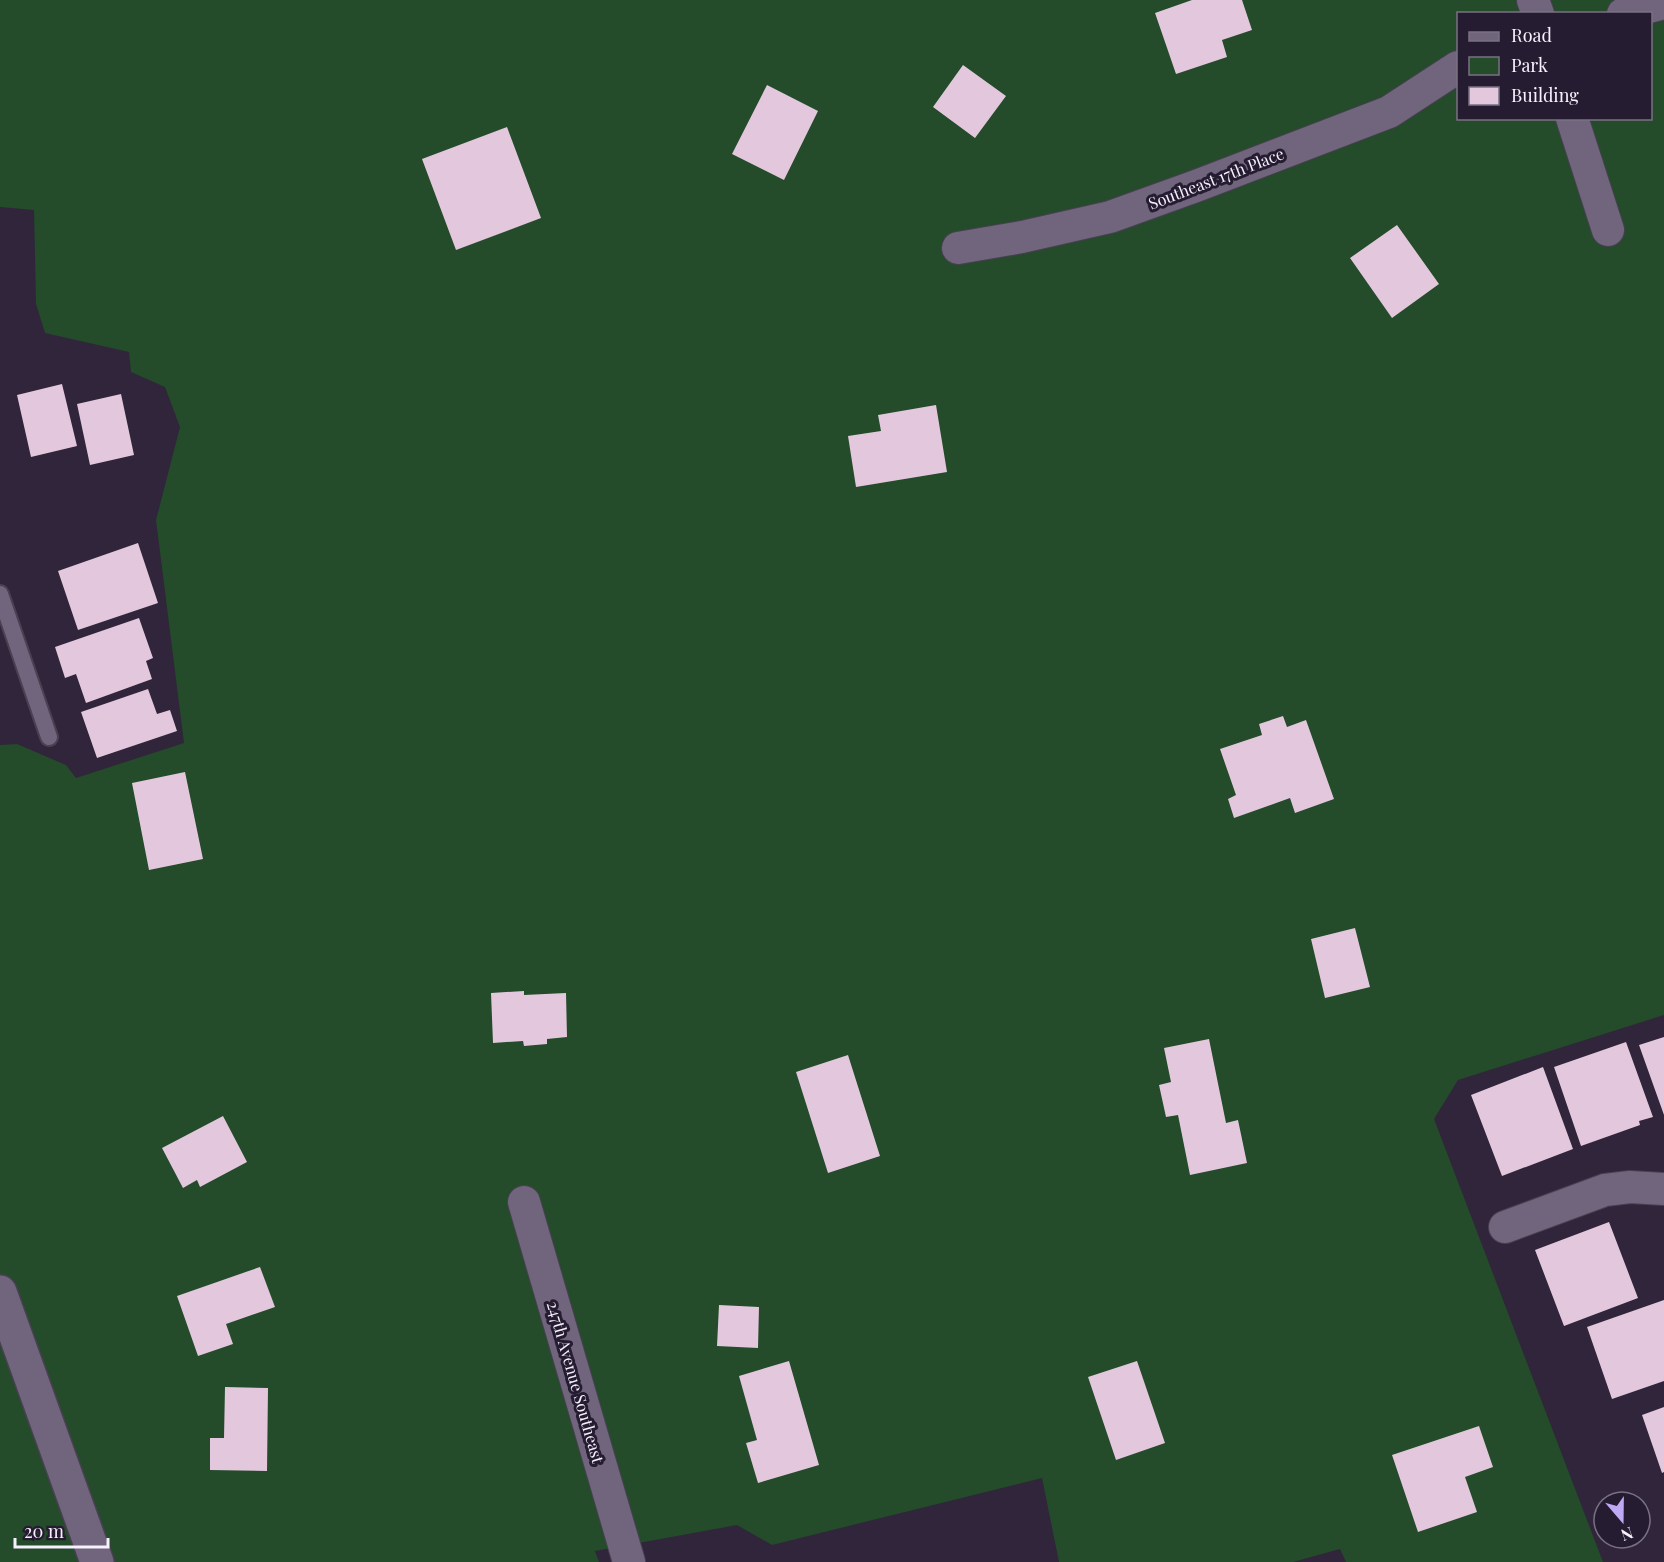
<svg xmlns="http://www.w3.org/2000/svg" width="1664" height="1562" viewBox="0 0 1664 1562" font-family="'Playfair Display',serif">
	<rect width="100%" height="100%" fill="#30253b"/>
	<path fill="#244b2a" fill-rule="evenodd" d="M0,0H1664V1015L1458,1080L1434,1119L1603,1562H1346L1340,1549L1293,1562H1059L1042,1478L772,1545L737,1525L595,1551L599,1562H0V745L17,744L66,765L76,778L184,743L156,520L180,427L165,387L131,372L129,352L45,333L36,304L34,210L0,207ZM1458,14H1650V118H1458Z"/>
	<path fill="#e3c8dd" d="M1192,0H1242L1252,30L1222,40L1227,57L1176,74L1155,13Z
		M963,65L1006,96L975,138L933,107Z
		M767,85L818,111L784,180L732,154Z
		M507,127L541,218L456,250L422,159Z
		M1397,225L1439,284L1392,318L1350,258Z
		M62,384L77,446L31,457L17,395Z
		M121,394L134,455L90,465L77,404Z
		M936,405L947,472L856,487L848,436L881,431L878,415Z
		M138,543L158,603L78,630L58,571Z
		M139,618L153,658L146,661L152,679L86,703L76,674L65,678L55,647Z
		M148,689L157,714L170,710L177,731L97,758L81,712Z
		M1283,716L1287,727L1306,720L1334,799L1295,813L1290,798L1234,818L1228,799L1236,795L1220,749L1262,735L1259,724Z
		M185,772L203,859L149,870L132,783Z
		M1355,928L1370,987L1325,998L1311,939Z
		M524,991V995L566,993L567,1037L547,1039V1044L524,1046L523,1041L493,1043L491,993Z
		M1664,1037V1115L1639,1045Z
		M1209,1039L1226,1123L1238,1120L1247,1163L1190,1175L1178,1115L1166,1117L1159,1085L1171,1082L1164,1048Z
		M1626,1042L1653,1117L1639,1121L1640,1125L1581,1146L1554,1067Z
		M848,1055L880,1156L828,1173L796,1072Z
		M1543,1067L1573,1149L1502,1176L1471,1095Z
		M223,1116L247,1162L200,1187L197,1180L183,1188L162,1148Z
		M1609,1222L1638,1298L1564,1326L1535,1250Z
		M260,1267L275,1307L226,1324L233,1344L198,1356L177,1296Z
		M1664,1300V1381L1612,1399L1587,1327Z
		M719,1305L759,1307L758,1348L717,1346Z
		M789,1361L819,1465L758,1483L746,1443L757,1440L739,1376Z
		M1137,1361L1165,1443L1116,1460L1088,1377Z
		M225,1387L268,1388L267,1471L210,1470V1438H224Z
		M1664,1407V1472L1662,1473L1642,1415Z
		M1479,1426L1493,1467L1465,1477L1477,1512L1418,1532L1392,1455Z"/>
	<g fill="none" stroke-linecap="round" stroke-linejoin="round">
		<defs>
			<path id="lane" d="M0,594L49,737"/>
			<path id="street" d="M1533,0L1538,14
				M1623,14L1664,3
				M1572,118L1608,230
				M958,248L1022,237L1110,217L1196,186L1389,112L1458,67
				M524,1202L629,1562
				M1505,1227L1605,1190L1630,1187L1664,1189"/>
			<path id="secondary" d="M0,1292L97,1562"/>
		</defs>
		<use href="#lane" stroke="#494052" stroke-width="20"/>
		<use href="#street" stroke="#494052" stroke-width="34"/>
		<use href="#secondary" stroke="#494052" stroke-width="36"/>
		<use href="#lane" stroke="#70657d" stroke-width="16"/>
		<use href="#street" stroke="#70657d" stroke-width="32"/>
		<use href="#secondary" stroke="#70657d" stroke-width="33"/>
	</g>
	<g text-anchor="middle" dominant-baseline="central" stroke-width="6" stroke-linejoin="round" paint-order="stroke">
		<g font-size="16" fill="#f6f1fd" stroke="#261c31">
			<text transform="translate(1216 178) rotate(-21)">Southeast 17th Place</text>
			<text transform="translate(576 1382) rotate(74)">247th Avenue Southeast</text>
		</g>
	</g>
	<rect x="1457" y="12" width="195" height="108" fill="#261c31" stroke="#797183" stroke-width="1.5"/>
	<rect x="1469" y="32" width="30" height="9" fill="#70657d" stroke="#797183" stroke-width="1.5"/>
	<text x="1511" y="42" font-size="18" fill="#f6f1fd">Road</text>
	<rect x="1469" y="57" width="30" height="18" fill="#244b2a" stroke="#797183" stroke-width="1.5"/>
	<text x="1511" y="72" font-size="18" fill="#f6f1fd">Park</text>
	<rect x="1469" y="87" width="30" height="18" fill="#e3c8dd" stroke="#797183" stroke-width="1.5"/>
	<text x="1511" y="102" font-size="18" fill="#f6f1fd">Building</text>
	<g transform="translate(1622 1520) rotate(160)"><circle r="28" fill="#261c31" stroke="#797183" stroke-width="1.5"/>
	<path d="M0-4.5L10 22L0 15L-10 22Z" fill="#bfa8f4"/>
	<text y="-9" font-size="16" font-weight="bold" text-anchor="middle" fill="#f6f1fd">N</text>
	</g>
	<path d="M15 1538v9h93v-9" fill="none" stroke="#f6f1fd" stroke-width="3"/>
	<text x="24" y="1538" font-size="18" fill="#f6f1fd" stroke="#261c31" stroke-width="4.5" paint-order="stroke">20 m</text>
</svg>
